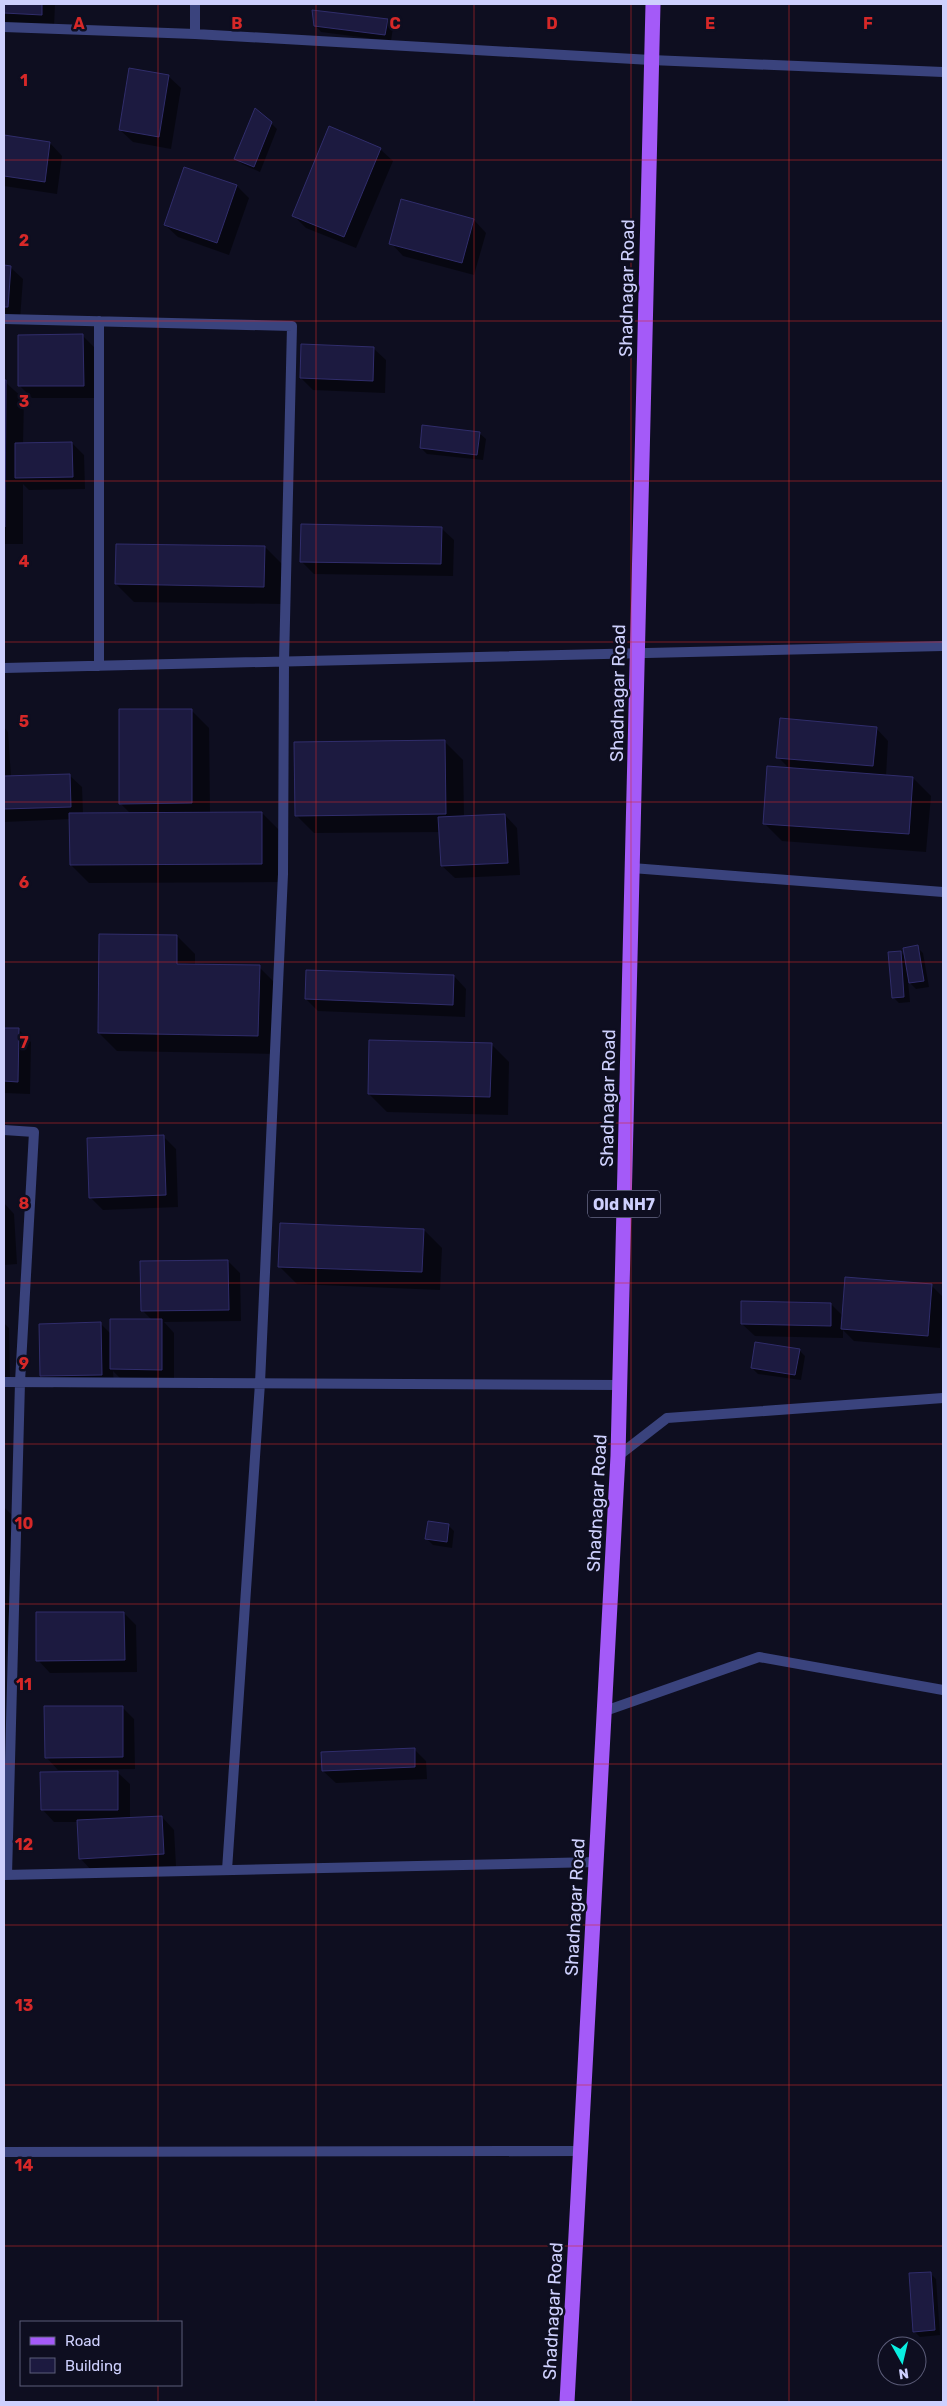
<svg xmlns="http://www.w3.org/2000/svg" width="947" height="2406" viewBox="0 0 947 2406" font-family="Rubik,sans-serif">
	<rect width="100%" height="100%" fill="#0e0e20"/>
	<path fill="#0007" d="M4,4H55L54,27L4,24Z
		M387,20L393,27L391,41L321,32L315,25Z
		M168,76L181,88L171,149L133,142L120,130Z
		M271,123L277,129L260,172L242,164L236,158Z
		M4,137L50,143L62,156L57,194L4,186Z
		M380,149L393,161L356,248L306,228L293,215Z
		M185,168L237,186L249,198L229,255L178,237L165,225Z
		M402,200L474,220L486,233L474,275L403,256L391,243Z
		M4,267H10L23,279L20,319L4,318Z
		M83,336L95,348V398H32L19,385Z
		M373,348L386,360L385,393L313,390L301,378Z
		M4,381L24,399L23,444L72,443L84,455L85,489L29,490L23,484V544H4Z
		M479,433L486,439L483,460L427,454L421,448Z
		M441,528L454,540L453,576L314,574L301,561Z
		M265,547L283,565L282,604L134,602L116,584Z
		M191,710L209,728L210,813H262L280,831V882L89,883L71,865V819L4,822V727L8,732L11,777L69,775L82,787L83,814H131L120,803Z
		M876,728L888,741L886,776L913,778L931,796L926,852L782,841L764,823L790,769L778,757Z
		M445,742L463,760L464,817L505,815L517,828L520,875L455,878L442,866L440,832L314,833L296,815Z
		M177,936L195,954V965L259,967L277,985L276,1054L117,1051L99,1033Z
		M917,947L923,953L929,987L916,989L908,981L910,1002L899,1003L893,997L901,952L906,958Z
		M454,976L466,989L465,1017L318,1011L306,999Z
		M4,1029L19,1030L31,1042L30,1094L4,1093Z
		M491,1044L509,1062L508,1115L387,1112L369,1094Z
		M164,1137L176,1149L178,1207L103,1210L90,1197Z
		M4,1203L14,1214L17,1264L4,1265Z
		M424,1230L442,1248L440,1290L297,1284L279,1266Z
		M228,1261L240,1273L241,1321L164,1322L174,1333V1382L123,1381L113,1371L114,1387L54,1388L41,1376L100,1323L111,1334L152,1320L142,1310Z
		M931,1285L943,1297L940,1348L854,1341L843,1330V1338L755,1336L742,1324L831,1304L843,1316Z
		M4,1323L9,1328L10,1380H4Z
		M799,1350L805,1356L801,1380L758,1374L752,1368Z
		M4,1507L15,1518L4,1689Z
		M448,1525L454,1531L452,1548L433,1545L427,1539Z
		M124,1613L136,1625L137,1672L50,1673L38,1660Z
		M122,1707L134,1719L135,1769L58,1770L46,1757Z
		M414,1749L426,1761L427,1779L336,1783L323,1771Z
		M117,1772L130,1784V1819L162,1817L174,1830L176,1866L92,1871L80,1858L78,1822H54L42,1809Z
		M930,2273L936,2279L940,2335L920,2337L914,2331Z"/>
	<path fill="#1c1a40" stroke="#302d6b" d="M4,4H42V15L4,13Z
		M312,10L388,19L385,35L314,26Z
		M129,68L169,75L159,137L119,130Z
		M255,108L272,122L254,167L234,159Z
		M329,126L381,148L344,237L292,216Z
		M4,135L50,142L45,182L4,176Z
		M184,167L237,185L217,243L164,225Z
		M401,199L474,219L462,263L389,244Z
		M4,265L11,266L8,307H4Z
		M83,334L84,386H18V335Z
		M301,344L374,347L373,381L300,378Z
		M4,380H6L5,527H4Z
		M422,425L480,432L477,455L420,448Z
		M72,442L73,477L15,478V443Z
		M301,524L442,527L441,564L300,562Z
		M116,544L265,546L264,587L115,584Z
		M119,709H192V803L119,804Z
		M780,718L877,727L873,766L776,758Z
		M445,740L446,814L295,816L294,742Z
		M767,766L913,777L909,834L763,824Z
		M70,774L71,807L4,809V776Z
		M262,812V864L70,865L69,813Z
		M505,814L508,863L441,866L438,817Z
		M99,934L177,935V964L260,965L258,1036L98,1033Z
		M918,945L924,981L909,983L903,948Z
		M901,951L904,997L892,998L888,952Z
		M306,970L454,975L453,1005L305,999Z
		M4,1028H19L18,1082L4,1081Z
		M369,1040L492,1043L490,1097L368,1094Z
		M164,1135L166,1195L89,1198L87,1138Z
		M280,1223L424,1229L422,1272L278,1267Z
		M228,1260L229,1310L141,1311L140,1261Z
		M845,1277L932,1284L928,1336L841,1329Z
		M741,1301L831,1303V1326L741,1324Z
		M110,1319H162V1370L110,1369Z
		M101,1322L102,1375L40,1376L39,1324Z
		M755,1342L800,1349L795,1375L751,1368Z
		M428,1521L449,1524L447,1542L425,1539Z
		M36,1612H124L125,1660L36,1661Z
		M44,1706H123V1757L45,1758Z
		M415,1748V1767L322,1771L321,1752Z
		M118,1771V1810H41L40,1772Z
		M162,1816L164,1854L79,1859L77,1820Z
		M931,2272L935,2330L913,2332L909,2273Z"/>
	<g fill="none" stroke-linecap="round" stroke-linejoin="round">
		<path stroke="#3a437d" stroke-width="10" d="M195,4V34
			M4,27L195,34L651,60L943,72
			M4,319L292,326L284,662L283,874L260,1383L227,1870
			M99,321V666
			M4,668L943,646
			M632,868L943,892
			M4,1130L34,1132L20,1382L7,1875
			M4,1382L620,1385
			M618,1456L667,1418L943,1398
			M605,1711L759,1657L943,1690
			M4,1875L597,1862
			M4,2152L580,2151"/>
		<path stroke="#a45af8" stroke-width="15" d="M567,2402L618,1456L653,4"/>
	</g>
	<path fill="none" stroke="#d62828" stroke-width="1" stroke-opacity="0.55" d="M158,4V2322M316,4V2402M474,4V2402M631,4V2402M789,4V2402M4,160H943M4,321H943M4,481H943M4,642H943M4,802H943M4,962H943M4,1123H943M4,1283H943M4,1444H943M4,1604H943M4,1764H943M4,1925H943M4,2085H943M4,2246H943M158,2385V2402"/>
	<g text-anchor="middle" dominant-baseline="central" stroke-width="5" stroke-linejoin="round" paint-order="stroke">
		<rect fill="#0e0e20" stroke="#9496bb" stroke-width="1" x="588" y="1190.5" width="72" height="27" rx="4"/>
		<g font-size="16" font-weight="bold" fill="#ced0fd">
			<text x="624" y="1204">Old NH7</text>
		</g>
		<g font-size="18" fill="#ced0fd" stroke="#0e0e20">
			<text transform="translate(627 288) rotate(-89)">Shadnagar Road</text>
			<text transform="translate(618 693) rotate(-89)">Shadnagar Road</text>
			<text transform="translate(608 1098) rotate(-89)">Shadnagar Road</text>
			<text transform="translate(597 1503) rotate(-87)">Shadnagar Road</text>
			<text transform="translate(575 1907) rotate(-87)">Shadnagar Road</text>
			<text transform="translate(553 2311) rotate(-87)">Shadnagar Road</text>
		</g>
	</g>
	<g font-size="16" text-anchor="middle" font-weight="bold" fill="#d62828" stroke="#0e0e20" stroke-width="5" stroke-linejoin="round" paint-order="stroke">
		<text x="79" y="29">A</text>
		<text x="237" y="29">B</text>
		<text x="395" y="29">C</text>
		<text x="552" y="29">D</text>
		<text x="710" y="29">E</text>
		<text x="868" y="29">F</text>
		<text x="24" y="86">1</text>
		<text x="24" y="246">2</text>
		<text x="24" y="407">3</text>
		<text x="24" y="567">4</text>
		<text x="24" y="727">5</text>
		<text x="24" y="888">6</text>
		<text x="24" y="1048">7</text>
		<text x="24" y="1209">8</text>
		<text x="24" y="1369">9</text>
		<text x="24" y="1529">10</text>
		<text x="24" y="1690">11</text>
		<text x="24" y="1850">12</text>
		<text x="24" y="2011">13</text>
		<text x="24" y="2171">14</text>
	</g>
	<rect width="947" height="2406" fill="none" stroke="#ced0fd" stroke-width="10"/>
	<rect x="20" y="2321" width="162" height="65" fill="#0e0e20" stroke="#5b5c78"/>
	<rect x="30" y="2337" width="25" height="8" fill="#a45af8" stroke="#5b5c78"/>
	<text x="65" y="2346" font-size="15" fill="#ced0fd">Road</text>
	<rect x="30" y="2358" width="25" height="15" fill="#1c1a40" stroke="#5b5c78"/>
	<text x="65" y="2371" font-size="15" fill="#ced0fd">Building</text>
	<g transform="translate(902 2361) rotate(172)"><circle r="24" fill="#0e0e20" stroke="#5b5c78"/>
	<path d="M0-4L9 19L0 12L-9 19Z" fill="#0aeee0"/>
	<text y="-8" font-size="14" font-weight="bold" text-anchor="middle" fill="#ced0fd">N</text>
	</g>
</svg>
